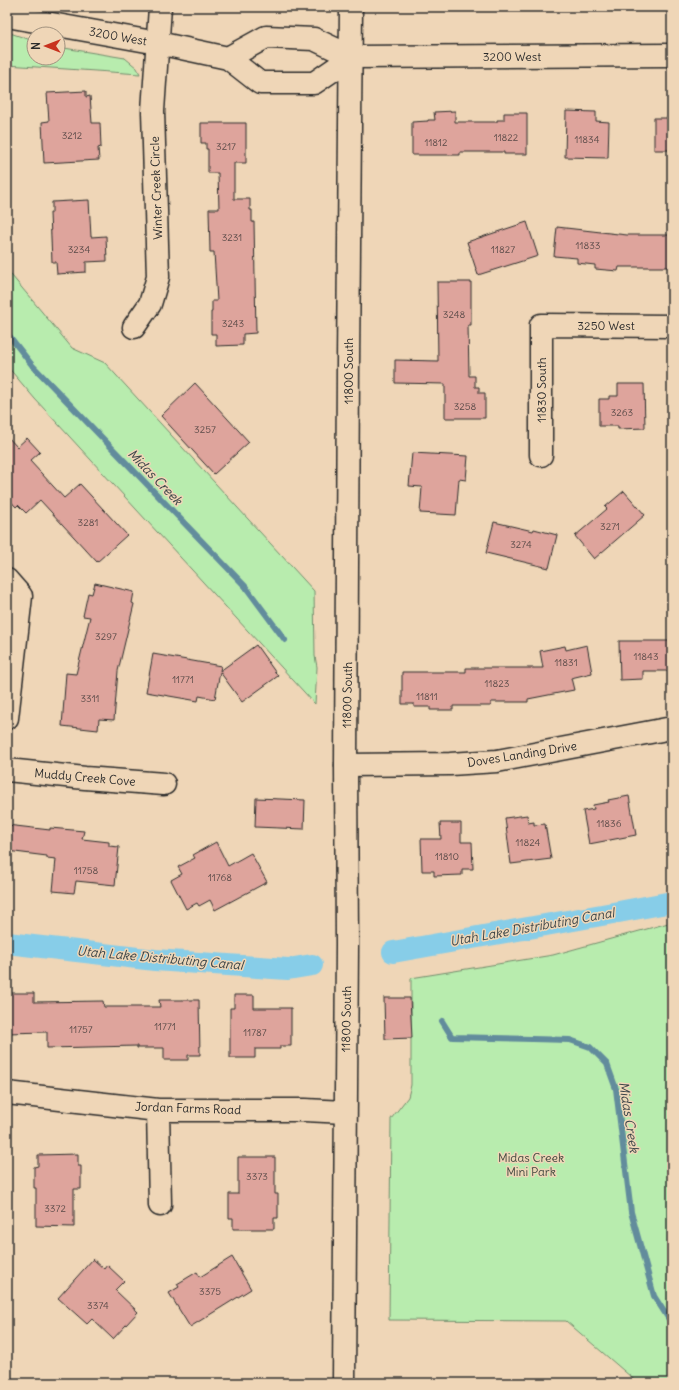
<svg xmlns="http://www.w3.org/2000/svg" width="679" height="1390" viewBox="0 0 679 1390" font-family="Delius,sans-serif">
	<rect width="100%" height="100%" fill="#efd6b7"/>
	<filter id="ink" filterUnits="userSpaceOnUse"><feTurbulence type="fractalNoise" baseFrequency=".025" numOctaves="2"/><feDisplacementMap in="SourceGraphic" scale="8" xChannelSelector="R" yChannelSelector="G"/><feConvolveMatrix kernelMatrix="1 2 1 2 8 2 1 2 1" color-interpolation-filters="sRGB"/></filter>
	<g filter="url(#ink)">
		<path fill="#b8ecae" stroke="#728c6c" d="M7,32L34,41V58H58V47L125,58L137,68L140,74L7,65Z
			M7,268L12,276L72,348L105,363L314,591L315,656L317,667L315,704L35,399L7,366Z
			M672,922V1383H638L566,1321L389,1320L391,1119L408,1097L411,1085V978L553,955Z"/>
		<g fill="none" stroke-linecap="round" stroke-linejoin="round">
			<path stroke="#628c9c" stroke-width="6" d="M7,333L32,365L245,586L285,640
				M442,1021L452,1037L570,1040L590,1047L607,1064L616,1089L631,1212L654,1296L672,1324"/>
			<path stroke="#87cde8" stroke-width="22" d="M7,943L155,960L288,969L312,965
				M393,952L613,913L672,902"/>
		</g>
		<path fill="#dea49c" stroke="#2b2b2b" d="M86,91V97L90,96L92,123H100L101,147L98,148L99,160L44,163L42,122L49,121L47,93Z
			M455,111V122H497V120H504V113H527V154H504V152H460V155H412V122L428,121V120H435L434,112Z
			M566,111L596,112V121L609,122L608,158L565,157Z
			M654,118H672V150H654Z
			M201,123H246V163H234V199H250V210H252V222H254L256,333L243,334V345L216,346V334H211V312H212V301H217L214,252H210L209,209H219L218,173H208V149H206V143H201Z
			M89,200L91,237L106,236L107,261L86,262V272L57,274L56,262H52L50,213H52V202Z
			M527,222L538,256L478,275L467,242Z
			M557,227L627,235H672V267H619L618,271L595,269V265L577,263V258L554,256Z
			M437,282H471V325H468L469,376H475V387H479V393H485V418H445V384L395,383V360L438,361Z
			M195,383L249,442L214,474L161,416Z
			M618,384H644L645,428L618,429V426H599V399H609V396H618Z
			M7,436L17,447L27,438L40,452L30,461L64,498L80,484L127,535L97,562L40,500L26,513L18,505L16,507L7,497Z
			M412,453L468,456L466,480L459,479L456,515L420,513L422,487L409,486Z
			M624,491L645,515L594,559L575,536L607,509L605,507Z
			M494,522L533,531L534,529L557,535L549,568L486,553Z
			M95,583L134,592L132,603L134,604L118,671L114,720L99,719L98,730L62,726L66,673L76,674L90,617L83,616L88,593L92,594Z
			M619,641H672V671H643V679L620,680Z
			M256,645L278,676L242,702L220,672L215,699L199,696L198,701L146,692L153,654L221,666L220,671Z
			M587,645L592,673L571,678L574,690L528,699V702H491V706H453V710H430V707H414V704H402V672H466V668H543L540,651L565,646L566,650Z
			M629,796L636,835L589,844L583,811L594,809L593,805L609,802L608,800Z
			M256,798L305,800L304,829L255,827Z
			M527,815L528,823L534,822V825L545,824L551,859L511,864L505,818Z
			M440,823H461V842H472L473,869H462V875L434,876V871H422L421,839H441Z
			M7,825L50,830V828L84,831L82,839L109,842V846L119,847L115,885L76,881L74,893L53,891L56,859L47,858V856L7,851Z
			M216,842L228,866L251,853L267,882L215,910L210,900L199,906L197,903L186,909L171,880L182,874L178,867L195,858L193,855Z
			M7,993H34V1002L103,1001L104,1007H160L159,1000H199L200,1055H188V1060H164V1048H137V1046L47,1048V1032L7,1033Z
			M234,995H254V1008H291V1046H280V1049H255V1058H230V1008H234Z
			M384,998H410L412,1038L385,1039Z
			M78,1154V1166H81V1189H74V1227L36,1226V1188H34V1167L38,1166V1155Z
			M238,1157H275V1194H278V1218H274V1229H233V1218H229V1194H238Z
			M232,1257L251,1289L190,1327L169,1293L179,1287L177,1284L197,1272L200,1277Z
			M93,1259L104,1269L107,1265L124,1281L115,1290L138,1312L113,1339L92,1319L87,1324L58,1298Z"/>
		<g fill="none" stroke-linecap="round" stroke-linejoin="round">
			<defs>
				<path id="street" d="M352,57L672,55
					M134,327L150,304L158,277L153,111L160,7
					M541,455V325L672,326
					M7,580L21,596L7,718
					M346,765L450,764L497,761L672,728
					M7,770L85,778L164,784
					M7,1093L158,1110H305L345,1112
					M158,1110L160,1205"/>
				<path id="secondary" d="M7,16L158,43L228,58L260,83H314L352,57L314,39L266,37L228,58
					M344,1383L347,944L346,765L348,364L351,7"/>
			</defs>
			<use href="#street" stroke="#2b2b2b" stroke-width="25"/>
			<use href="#secondary" stroke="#2b2b2b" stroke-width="25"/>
			<use href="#street" stroke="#efd6b7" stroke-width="22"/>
			<use href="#secondary" stroke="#efd6b7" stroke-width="22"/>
		</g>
	</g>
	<g text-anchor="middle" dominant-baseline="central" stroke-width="3" stroke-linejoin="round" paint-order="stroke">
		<g font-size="10" fill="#584947">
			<text x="72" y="135">3212</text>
			<text x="506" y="137">11822</text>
			<text x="587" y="139">11834</text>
			<text x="436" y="142">11812</text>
			<text x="226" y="146">3217</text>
			<text x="232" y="237">3231</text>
			<text x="588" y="245">11833</text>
			<text x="79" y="249">3234</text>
			<text x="503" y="249">11827</text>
			<text x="454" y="314">3248</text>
			<text x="233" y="323">3243</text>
			<text x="465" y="406">3258</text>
			<text x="622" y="412">3263</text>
			<text x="205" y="429">3257</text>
			<text x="88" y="522">3281</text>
			<text x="610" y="526">3271</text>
			<text x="521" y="544">3274</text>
			<text x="106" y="636">3297</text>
			<text x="646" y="656">11843</text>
			<text x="566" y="662">11831</text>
			<text x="183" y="679">11771</text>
			<text x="497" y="683">11823</text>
			<text x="427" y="696">11811</text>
			<text x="90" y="698">3311</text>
			<text x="609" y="823">11836</text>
			<text x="528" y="842">11824</text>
			<text x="447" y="856">11810</text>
			<text x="86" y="870">11758</text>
			<text x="220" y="877">11768</text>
			<text x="165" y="1026">11771</text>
			<text x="81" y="1029">11757</text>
			<text x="255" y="1032">11787</text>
			<text x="257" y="1176">3373</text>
			<text x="55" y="1208">3372</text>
			<text x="210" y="1291">3375</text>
			<text x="98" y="1305">3374</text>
		</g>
		<g font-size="12" fill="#2b2b2b" stroke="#efd6b7">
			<text transform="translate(118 36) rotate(10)">3200 West</text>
			<text x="512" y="56">3200 West</text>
			<text transform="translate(156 188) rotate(-92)">Winter Creek Circle</text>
			<text x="606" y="325">3250 West</text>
			<text transform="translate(348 371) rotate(-90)">11800 South</text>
			<text transform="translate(541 390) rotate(-90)">11830 South</text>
			<text transform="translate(347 695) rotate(-89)">11800 South</text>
			<text transform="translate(522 754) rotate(-9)">Doves Landing Drive</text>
			<text transform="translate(85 777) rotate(5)">Muddy Creek Cove</text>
			<text transform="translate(346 1019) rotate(-89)">11800 South</text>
			<text transform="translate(188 1108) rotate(2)">Jordan Farms Road</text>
		</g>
		<g font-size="12" fill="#40483f" stroke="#efd6b7">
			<text x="531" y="1157">Midas Creek<tspan x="531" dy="14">Mini Park</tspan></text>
		</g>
		<g font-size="13" font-style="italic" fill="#394347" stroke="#efd6b7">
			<text transform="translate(155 477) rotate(46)">Midas Creek</text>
			<text transform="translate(532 927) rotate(-10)">Utah Lake Distributing Canal</text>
			<text transform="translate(160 958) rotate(5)">Utah Lake Distributing Canal</text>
			<text transform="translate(629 1117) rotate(81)">Midas Creek</text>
		</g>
	</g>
	<rect width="679" height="1390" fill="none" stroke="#efd6b7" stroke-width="24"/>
	<rect x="12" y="12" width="655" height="1366" fill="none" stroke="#2b2b2b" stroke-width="1.5" filter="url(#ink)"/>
	<g transform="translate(46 46) rotate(270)"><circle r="19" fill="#efd6b7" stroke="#a1927f"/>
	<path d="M0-3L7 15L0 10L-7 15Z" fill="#c8321e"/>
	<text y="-6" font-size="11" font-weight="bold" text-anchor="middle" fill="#2b2b2b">N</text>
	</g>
</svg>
